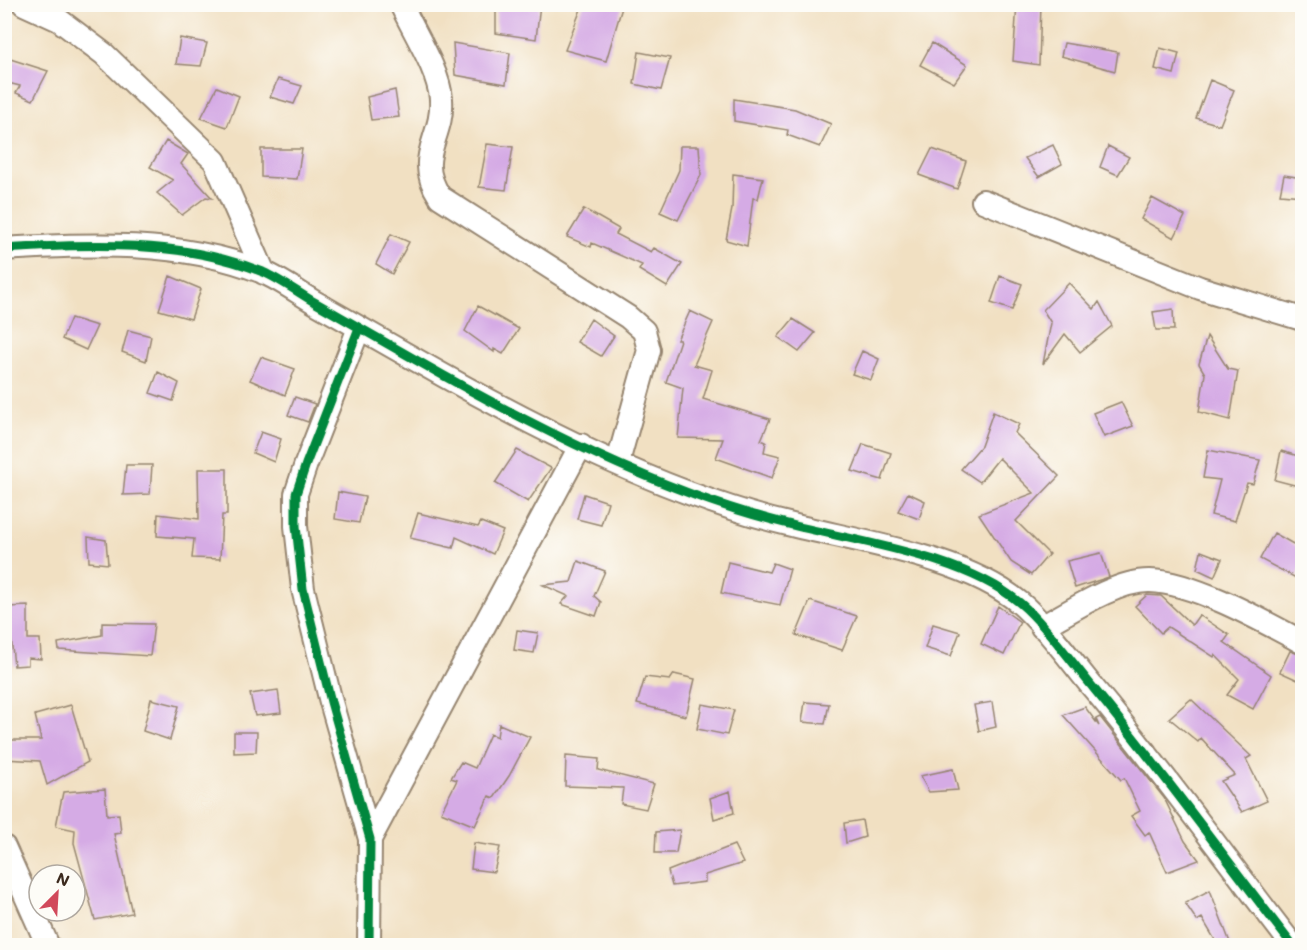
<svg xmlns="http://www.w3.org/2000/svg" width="1307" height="950" viewBox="0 0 1307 950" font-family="Mali,sans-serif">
	<rect width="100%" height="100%" fill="#fdfcf7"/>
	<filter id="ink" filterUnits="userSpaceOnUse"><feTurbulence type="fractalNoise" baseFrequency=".0167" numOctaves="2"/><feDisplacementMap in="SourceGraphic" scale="12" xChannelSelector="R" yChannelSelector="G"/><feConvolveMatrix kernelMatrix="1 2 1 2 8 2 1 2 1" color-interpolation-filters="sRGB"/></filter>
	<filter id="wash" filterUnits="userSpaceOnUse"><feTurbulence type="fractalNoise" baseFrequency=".008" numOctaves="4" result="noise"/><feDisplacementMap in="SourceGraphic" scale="24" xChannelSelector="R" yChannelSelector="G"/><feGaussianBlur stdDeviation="1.35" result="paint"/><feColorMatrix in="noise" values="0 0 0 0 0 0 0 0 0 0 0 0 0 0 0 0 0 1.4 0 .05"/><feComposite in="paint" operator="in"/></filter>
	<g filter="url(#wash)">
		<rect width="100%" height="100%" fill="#f1e0c2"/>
		<g id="blocks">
			<path fill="#d5abe5" d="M496,4H540L536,39L496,33Z
				M583,4H623L606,61L565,50Z
				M1017,4H1041L1039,65L1013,61Z
				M180,38L207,43L201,66L176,64Z
				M453,43L510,53L506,84L455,75Z
				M932,43L967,65L954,83L920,65Z
				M1064,43L1118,52L1115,71L1061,56Z
				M1160,48L1179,53L1174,74L1155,69Z
				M639,52L670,58L661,90L634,84Z
				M4,57L48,71L33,100L16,93L20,86L4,82Z
				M278,79L302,86L294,104L270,97Z
				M1210,80L1234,90L1220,125L1196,118Z
				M217,87L239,96L227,127L201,118Z
				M395,90L399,117L371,120L367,97Z
				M734,99L795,109L831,124L820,147L787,135L788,130L734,121Z
				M166,141L188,154L181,164L212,198L206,197L182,215L157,193L173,180L150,167Z
				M487,144L513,147L506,190L479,187Z
				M1053,145L1062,164L1039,177L1025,158Z
				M680,146H699L701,175L678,220L660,212L679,170Z
				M1108,146L1129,157L1118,175L1100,167Z
				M261,149H302L297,179L261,177Z
				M932,149L966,161L957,189L919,175Z
				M733,174L763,178L758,199L753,198L747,246L726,240L732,209Z
				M1284,175L1302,178V196L1280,194Z
				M1152,198L1185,216L1174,238L1141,219Z
				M584,209L619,229L616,234L651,252L654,248L682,264L667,287L639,270L642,265L592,243L591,247L567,237Z
				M391,234L409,242L392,274L376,264Z
				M170,276L201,289L191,319L159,310Z
				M1000,276L1022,284L1012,310L991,303Z
				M1069,283L1094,309L1099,302L1112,326L1080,352L1065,334L1043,364L1051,323L1043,310Z
				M478,306L519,329L503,354L494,349V352L465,331Z
				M1173,309L1174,330H1156L1153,312Z
				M690,311L713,322L694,365L712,370L703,399L770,419L761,440L766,442L764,452L780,456L772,478L716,458L723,439L678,438L683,388L666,382L680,340H677Z
				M71,318L97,326L86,350L62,339Z
				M591,319L614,336L601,356L577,342Z
				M793,319L815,333L799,352L778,337Z
				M128,330L151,336L146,361L122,352Z
				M1207,336L1228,369L1238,371L1230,420L1199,412L1205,374L1199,364Z
				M862,351L879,359L871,380L852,374Z
				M261,357L295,369L285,395L250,380Z
				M158,372L179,383L173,401L150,393Z
				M295,397L315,404L308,422L288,415Z
				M1121,402L1133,426L1104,437L1093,413Z
				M993,412L1019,424L1015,433L1059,476L1016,521L1049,554L1031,575L1011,562L979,514L1034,493L999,458L980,482L961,469L981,446Z
				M261,432L281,439L274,462L253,453Z
				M863,444L891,453L882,480L852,471Z
				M517,450L551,468L528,502L495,483Z
				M1208,450L1260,460L1253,484L1247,483L1235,521L1211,515L1220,480L1203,478Z
				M1281,451L1302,457V487L1275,480Z
				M126,465H152L150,494L123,495Z
				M198,469H227V515H222L220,559L192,558L194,539L157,536L158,514L199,519Z
				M338,492L365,497L359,523L335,519Z
				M908,493L925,501L919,519L898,511Z
				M584,494L608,502L601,525L577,519Z
				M418,513L478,527L481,522L503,531L493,554L456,537L453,548L410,538Z
				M1274,533L1302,549V565L1296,578L1260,559Z
				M88,537L106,540L108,564L89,562Z
				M1201,551L1222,559L1214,577L1197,569Z
				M1101,553L1109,577L1075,588L1067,561Z
				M578,561L605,571L594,596L601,602L596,616L561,604L568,596L543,585L571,582Z
				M728,562L769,572L773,563L790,569L780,605L721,593Z
				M1147,595L1161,596L1192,625L1199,615L1229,635L1224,642L1271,675L1253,709L1227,695L1239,679L1215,655L1214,657L1168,627L1161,633L1135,606Z
				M810,601L857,616L842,650L796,635Z
				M28,606V639H40L41,659L28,658V665L14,666L8,607Z
				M998,606L1020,622L1004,655L981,644Z
				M102,623L154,624L150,656L59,650L58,643L102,635Z
				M933,624L960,632L951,656L925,648Z
				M517,630L538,633L534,653L514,650Z
				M1290,651L1302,655V682L1280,672Z
				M674,674L695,679L686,716L637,704L645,677L670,680Z
				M278,690L281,713L255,716L250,694Z
				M151,699L179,706L170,740L143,731Z
				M1191,699L1251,756L1246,759L1267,801L1242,812L1221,781L1235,775L1201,738L1198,742L1169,718Z
				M805,702L829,704L825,724L802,722Z
				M992,702L996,727L979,731L974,705Z
				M702,704L734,710L727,735L697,729Z
				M71,705L88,762L47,785L40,761L4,759V740H41L35,715Z
				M1085,707L1099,726L1096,719L1100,717L1164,798L1185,841L1199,860L1167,872L1149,832L1145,835L1131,816L1140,811L1124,778L1121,780L1063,715Z
				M499,724L530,737L509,776L494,798L489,796L475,826L441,812L457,780L451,778L461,762L475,768L490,734L497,737Z
				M234,732H257L256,752L234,753Z
				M566,756L599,759L598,770L654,784L646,809L621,804L623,788L565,786Z
				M953,769L958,790L929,792L920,776Z
				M105,789L107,815L119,814L121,833L114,834L132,913L95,920L74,843L75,830L56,826L63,792Z
				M730,791L734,813L714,819L710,798Z
				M862,820L865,837L846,843L844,823Z
				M680,830L676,853H655L656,832Z
				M474,843L500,847L494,872L471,869Z
				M734,845L743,863L705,875V882L672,886L668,871Z
				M1210,890L1231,945H1218L1202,918L1197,921L1185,903Z"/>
		</g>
	</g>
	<g filter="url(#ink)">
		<use href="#blocks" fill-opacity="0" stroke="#968570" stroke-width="1.5"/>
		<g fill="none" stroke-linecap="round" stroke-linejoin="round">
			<defs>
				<path id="street" d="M24,4L59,20L104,54L215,161L264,273
					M401,4C413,31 439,70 441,99C444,139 413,156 440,197L628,317L644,331L649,350L618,462
					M983,201L1200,288L1302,319
					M4,249C91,244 180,239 263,272C281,280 299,293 316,303C349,322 383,341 416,360C528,424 664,494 788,524C858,542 964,556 1020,603C1044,623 1074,665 1095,690C1164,773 1227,861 1293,946
					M359,328L306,464L296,494V526L303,589L331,702L370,839L369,946
					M1042,627C1071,611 1117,580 1150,581C1194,582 1263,621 1302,642
					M370,839L581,445
					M4,847L48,946"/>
			</defs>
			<use href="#street" stroke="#968570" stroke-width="26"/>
			<use href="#street" stroke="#fff" stroke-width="22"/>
			<defs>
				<path id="cycleway" d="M4,249C91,244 180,239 263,272C281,280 299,293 316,303C349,322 383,341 416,360C528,424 664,494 788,524C858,542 964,556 1020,603C1044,623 1074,665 1095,690C1164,773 1227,861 1293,946
					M359,328L306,464L296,494V526L303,589L331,702L370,839L369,946"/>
			</defs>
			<use href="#cycleway" stroke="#fdfcf7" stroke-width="13"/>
			<use href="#cycleway" stroke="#00873e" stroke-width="9"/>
		</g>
	</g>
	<rect width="1307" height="950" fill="none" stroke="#fdfcf7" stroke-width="24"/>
	<g transform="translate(57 893) rotate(24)"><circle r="28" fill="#fdfcf7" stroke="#afa8a0" stroke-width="1.5"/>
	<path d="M0-4.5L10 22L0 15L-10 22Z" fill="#d1495b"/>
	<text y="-9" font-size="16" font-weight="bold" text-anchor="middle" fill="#3b2a1e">N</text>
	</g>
</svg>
